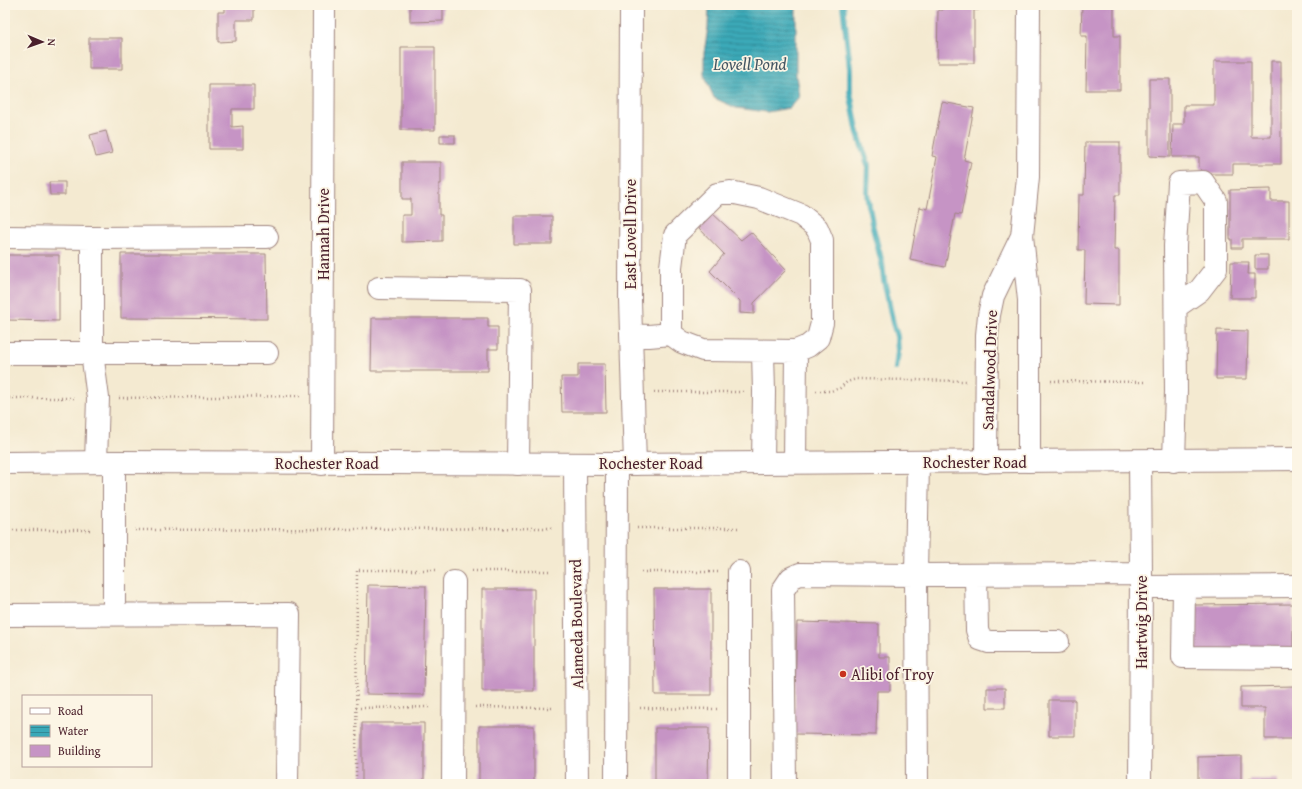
<svg xmlns="http://www.w3.org/2000/svg" width="1302" height="789" viewBox="0 0 1302 789" font-family="'Gentium Book Plus',serif">
	<defs>
		<pattern id="water-rules" width="6" height="5" patternUnits="userSpaceOnUse"><rect width="6" height="5" fill="#3aa9b8"/><path d="M0 2.5h6" fill="none" stroke="#338996"/></pattern>
	</defs>
	<rect width="100%" height="100%" fill="#fcf5e5"/>
	<filter id="ink" filterUnits="userSpaceOnUse"><feTurbulence type="fractalNoise" baseFrequency=".025" numOctaves="2"/><feDisplacementMap in="SourceGraphic" scale="8" xChannelSelector="R" yChannelSelector="G"/><feConvolveMatrix kernelMatrix="1 2 1 2 8 2 1 2 1" color-interpolation-filters="sRGB"/></filter>
	<filter id="wash" filterUnits="userSpaceOnUse"><feTurbulence type="fractalNoise" baseFrequency=".012" numOctaves="4" result="noise"/><feDisplacementMap in="SourceGraphic" scale="16" xChannelSelector="R" yChannelSelector="G"/><feGaussianBlur stdDeviation="0.9" result="paint"/><feColorMatrix in="noise" values="0 0 0 0 0 0 0 0 0 0 0 0 0 0 0 0 0 1.4 0 .05"/><feComposite in="paint" operator="in"/></filter>
	<g filter="url(#wash)">
		<rect width="100%" height="100%" fill="#f4ead1"/>
		<path fill="url(#water-rules)" stroke="#426472" d="M709,5H796V75L799,97L789,108L767,112L736,108L714,98L704,75V53L708,27Z"/>
		<g fill="none" stroke-linecap="round" stroke-linejoin="round">
			<path stroke="#3aa9b8" stroke-width="6" d="M843,5L850,68V92L858,134L868,165L867,194L872,224L882,263L884,280L893,323L897,336L898,351L896,368"/>
		</g>
		<g id="blocks">
			<path fill="#c694c5" d="M225,5H254V20H236V41L218,42V12H225Z
				M410,5H443V21L410,22Z
				M943,5H979V10H974V63H937L938,10H943Z
				M1082,5H1114V36H1120V90H1086L1087,36H1081Z
				M89,38H122V69H89Z
				M401,47H435V130H401Z
				M1214,61H1251V137H1271V61H1281V164H1233V174H1205L1199,167V157H1172L1173,124H1184V105H1214Z
				M1149,79H1170V157L1149,156Z
				M209,85H254V109H232V127L243,126V149H209Z
				M942,102L974,108L964,160L971,162L961,215L955,214L945,267L910,260L920,207L927,209L937,157L932,156Z
				M106,131L112,153L96,157L90,135Z
				M440,135H455V143H440Z
				M1085,142H1120V195H1115L1114,250H1119V305L1084,304L1085,250H1078L1079,195H1084Z
				M402,162H441V184H439V215H442V241L402,242V215H411V199H402Z
				M49,182H65V195H50Z
				M1271,189V201H1289V239H1242V248H1232V239H1230V190Z
				M711,212L741,240L751,232L786,270L754,303V314L740,313V301L710,271L724,254L697,226Z
				M514,216H552V244H514Z
				M121,254H266L267,319L121,318Z
				M5,255H59V321L5,320Z
				M1255,255H1268V269H1255Z
				M1231,262H1249L1248,274H1255V298H1230Z
				M372,318H488V327H498V349H488V371H371Z
				M1217,330L1248,331L1247,379H1216Z
				M578,364H605L606,412H562L561,377H578Z
				M368,585L426,586L424,695L366,694Z
				M482,589H534V691H482Z
				M654,589H711V695H655Z
				M1293,604V652H1193V605Z
				M797,622L879,624V657H890V691H877L876,735L794,734Z
				M1297,686V739H1265V708H1241V687Z
				M987,688H1005V708H987Z
				M1049,700H1075V736H1049Z
				M362,723H424V784H362Z
				M479,726H534V784H479Z
				M655,728H709L708,784H655Z
				M1241,756V784H1198V757Z
				M1249,779H1278V784H1249Z"/>
		</g>
	</g>
	<g filter="url(#ink)">
		<use href="#blocks" fill-opacity="0" stroke="#9f847e" stroke-width="1"/>
		<g fill="none" stroke-linecap="round" stroke-linejoin="round">
			<defs>
				<path id="minor" d="M631,5L630,300L635,464
					M1022,236L1028,177L1029,5
					M5,237L92,238
					M379,288L520,290L518,464
					M631,335L649,336L671,334V267L675,235L717,194L730,192L759,198L801,215L817,228L822,240V323L818,338L808,346L796,351L703,350L682,342L671,334
					M763,352L764,392L763,463
					M5,353H92V238L267,237
					M1140,461L1141,574L1140,784
					M1174,461L1176,391L1175,246L1179,183L1203,182L1216,201V269L1199,291L1176,307
					M96,462L98,398L92,353H267
					M795,462L796,351
					M986,462L987,335L989,315L993,296L1022,236L1029,300V461
					M322,464L324,5
					M575,464L577,784
					M976,575L977,630L980,639L989,642H1058
					M1141,587L1297,586
					M1184,587L1183,657L1297,658
					M114,614V462
					M5,615L289,614L287,784
					M453,784L454,582
					M616,784L617,464
					M739,784V572
					M785,784L783,590L791,578L800,574L916,575L1141,574
					M917,784L916,575L918,462"/>
				<path id="major" d="M5,463L114,462L617,464L1297,459"/>
			</defs>
			<use href="#minor" stroke="#9f847e" stroke-width="24"/>
			<use href="#major" stroke="#9f847e" stroke-width="24"/>
			<path stroke="#9f847e" stroke-width="2.5" stroke-dasharray="1 3" stroke-linecap="butt" d="M1051,381L1146,382
				M816,391H831L840,388L847,382L856,379L966,381
				M654,392H743
				M5,398H76
				M119,398L302,396
				M637,528H740
				M5,530H92
				M135,530L554,528
				M472,571H552
				M641,572H718
				M475,707L552,708
				M356,708L431,707
				M640,708L717,709
				M356,784L357,570H437"/>
			<use href="#minor" stroke="#fff" stroke-width="22"/>
			<use href="#major" stroke="#fff" stroke-width="22"/>
		</g>
	</g>
	<circle fill="#c8321e" stroke="#fcf5e5" stroke-width="1.5" cx="843" cy="674" r="4"/>
	<g text-anchor="middle" dominant-baseline="central" stroke-width="3.5" stroke-linejoin="round" paint-order="stroke">
		<g font-size="16" fill="#4a1f2b" stroke="#fcf5e5">
			<text transform="translate(323 234) rotate(-90)">Hannah Drive</text>
			<text transform="translate(630 234) rotate(-90)">East Lovell Drive</text>
			<text transform="translate(989 370) rotate(-88)">Sandalwood Drive</text>
			<text x="975" y="462">Rochester Road</text>
			<text x="327" y="463">Rochester Road</text>
			<text x="651" y="463">Rochester Road</text>
			<text transform="translate(1141 622) rotate(-90)">Hartwig Drive</text>
			<text transform="translate(576 624) rotate(-91)">Alameda Boulevard</text>
		</g>
		<g font-size="16" fill="#4a1f2b" stroke="#fcf5e5" text-anchor="start">
			<text x="851" y="674">Alibi of Troy</text>
		</g>
		<g font-size="17" font-style="italic" fill="#445663" stroke="#fcf5e5">
			<text x="750" y="63">Lovell Pond</text>
		</g>
	</g>
	<rect width="1302" height="789" fill="none" stroke="#fcf5e5" stroke-width="20"/>
	<rect x="22" y="695" width="130" height="72" fill="#fcf5e5" stroke="#b59f9b"/>
	<rect x="30" y="708" width="20" height="6" fill="#ffffff" stroke="#b59f9b"/>
	<text x="58" y="715" font-size="12" fill="#4a1f2b">Road</text>
	<rect x="30" y="725" width="20" height="12" fill="url(#water-rules)" stroke="#b59f9b"/>
	<text x="58" y="735" font-size="12" fill="#4a1f2b">Water</text>
	<rect x="30" y="745" width="20" height="12" fill="#c694c5" stroke="#b59f9b"/>
	<text x="58" y="755" font-size="12" fill="#4a1f2b">Building</text>
	<g transform="translate(42 42) rotate(92)" stroke="#fcf5e5" stroke-width="3" paint-order="stroke">
	<path d="M0-3L7 15L0 10L-7 15Z" fill="#4a1f2b"/>
	<text y="-6" font-size="11" font-weight="bold" text-anchor="middle" fill="#4a1f2b">N</text>
	</g>
</svg>
